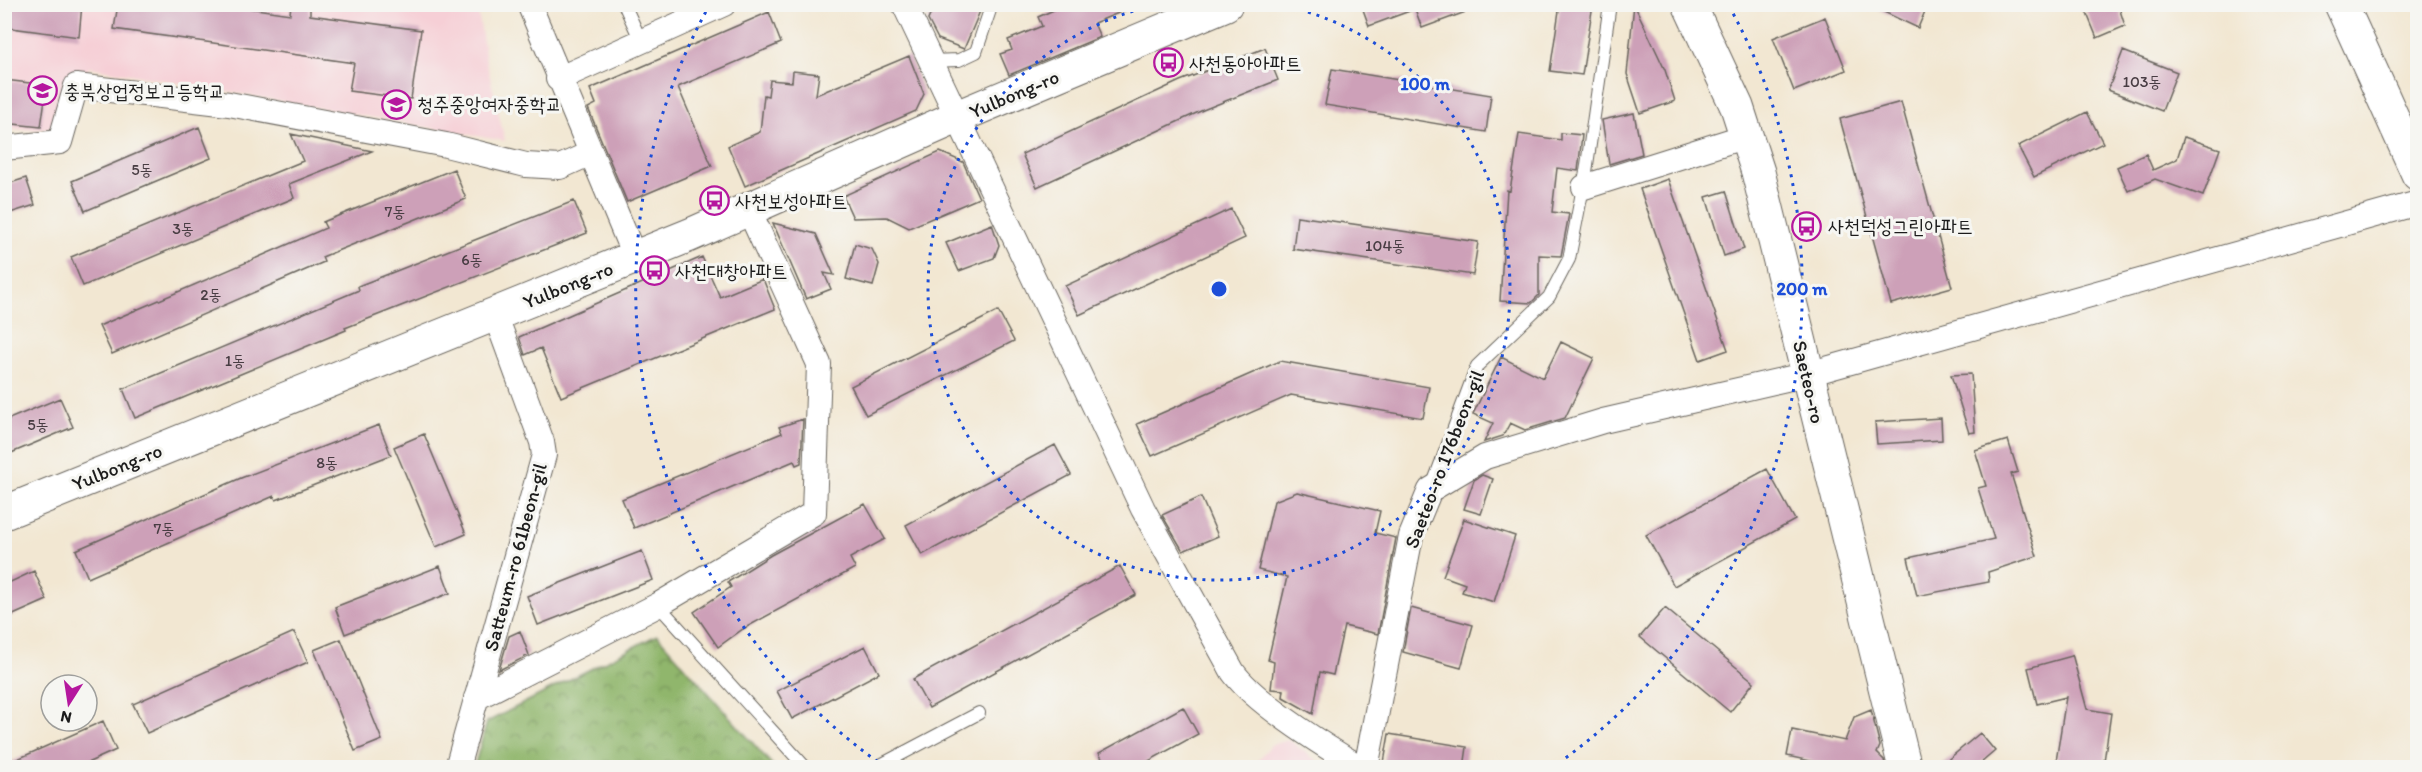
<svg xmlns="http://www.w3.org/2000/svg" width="2422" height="772" viewBox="0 0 2422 772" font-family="Itim,'Poor Story',sans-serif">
	<defs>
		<pattern id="forest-crowns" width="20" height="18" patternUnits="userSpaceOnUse" patternTransform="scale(1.5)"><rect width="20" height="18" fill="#90b66c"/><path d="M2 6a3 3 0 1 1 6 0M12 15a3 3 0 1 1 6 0" fill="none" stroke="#759358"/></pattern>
	</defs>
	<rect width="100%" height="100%" fill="#f6f6f2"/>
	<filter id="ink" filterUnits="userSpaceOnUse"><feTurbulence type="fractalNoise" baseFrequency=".0167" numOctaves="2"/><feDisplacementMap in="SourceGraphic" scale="12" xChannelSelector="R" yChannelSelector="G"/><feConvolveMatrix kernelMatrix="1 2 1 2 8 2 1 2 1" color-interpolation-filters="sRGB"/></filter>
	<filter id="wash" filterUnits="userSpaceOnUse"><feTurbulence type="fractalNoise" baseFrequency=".008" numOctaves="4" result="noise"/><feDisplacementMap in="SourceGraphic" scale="24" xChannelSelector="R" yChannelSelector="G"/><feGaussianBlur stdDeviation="1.35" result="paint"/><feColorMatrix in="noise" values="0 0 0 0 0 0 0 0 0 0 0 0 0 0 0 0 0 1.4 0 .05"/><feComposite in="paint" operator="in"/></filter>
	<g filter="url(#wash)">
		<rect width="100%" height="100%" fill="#f2e7d2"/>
		<path fill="#f6cfd6" d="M4,5H477L486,60L505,141L89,67L75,115L48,129L5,130Z
			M1289,740L1325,767H1253L1271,745Z"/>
		<path fill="url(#forest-crowns)" stroke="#566944" stroke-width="1.5" d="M657,635L774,767H474L487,722Z"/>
		<g id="blocks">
			<path fill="#cda0b8" d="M4,4H82L79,37L4,27Z
				M118,4H220L290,14L291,4H310V15L421,30L411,99L349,91L354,63L114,29Z
				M935,4H983L964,49L938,39L928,20Z
				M1067,4L1138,5L1094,23L1100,37L1009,75L1000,54L1012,50L1008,40L1042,26L1038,17Z
				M1361,4H1482V6L1422,28L1415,9L1369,26Z
				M1560,4H1593L1582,75L1550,71Z
				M1634,4L1665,70L1675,101L1640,113L1627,74Z
				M1867,4H1928L1918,28Z
				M2083,4H2118L2125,26L2097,38Z
				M769,12L781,43L678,87L712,166L627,202L588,108L596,104L590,89Z
				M1825,17L1846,70L1794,91L1773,38Z
				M1265,48L1278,80L1203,110L1037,187L1022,154L1180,81Z
				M2123,51L2177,72L2162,111L2108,90Z
				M909,56L924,94L916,111L745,186L728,146L760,132L764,95L768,96L770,80L792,82L793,71L819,74L816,95Z
				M1332,69L1491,95L1486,132L1325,105Z
				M4,80L47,85L41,127L4,123Z
				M1901,102L1952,287L1891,304L1840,119Z
				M2087,112L2103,143L2034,177L2018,146Z
				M1634,113L1642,154L1609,164L1602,120Z
				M199,127L211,158L85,211L72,181Z
				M1561,133L1582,135L1578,171L1557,168L1552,212L1569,214L1561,256L1539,255V295L1531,303L1500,301L1507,190L1510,191L1519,134L1561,140Z
				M291,134L372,151L289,184L294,198L83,286L71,257L303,161Z
				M2184,137L2220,149L2203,196L2155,179L2128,191L2117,167L2146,154L2153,170L2177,159Z
				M940,152L963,162L979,198L909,228L887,217L853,218L843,196Z
				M454,169L466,199L322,257L324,262L112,354L99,326L326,228L323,222Z
				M26,178L35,205L4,215V185Z
				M1668,179L1728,350L1700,360L1640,189Z
				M1726,191L1744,249L1724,256L1706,197Z
				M574,201L587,233L345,328L346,330L135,418L123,389L359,290L358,286Z
				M1231,209L1245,238L1079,315L1065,286Z
				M1297,216L1478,242L1473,275L1293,249Z
				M773,223L816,234L834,275L824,273L831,289L806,299Z
				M992,224L999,245L994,258L959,271L946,243Z
				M855,244L872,249L879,264L873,286L846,279Z
				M702,257L720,297L763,279L775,309L561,397L541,348L525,355L519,337Z
				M998,311L1014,341L866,415L851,386Z
				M1561,342L1594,358L1565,418L1525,430L1510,423L1503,436L1484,442L1493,423L1473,414L1501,357L1543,378Z
				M1280,361L1429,387L1423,418L1291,395L1152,456L1137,424Z
				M1971,374L1975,432L1969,433L1951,375Z
				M60,398L73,427L4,456V421Z
				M1941,418L1942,440L1877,444L1875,422Z
				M803,419L801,463L796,465L794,461L634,528L622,499L782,433L779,427Z
				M379,425L391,455L276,500L274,496L88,578L76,550L241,478Z
				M424,434L466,534L436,547L394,447Z
				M2008,440L2018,472L2011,474L2037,556L1988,572L1989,582L1917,596L1908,558L1994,539L1978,488L1986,486L1975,450Z
				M1055,445L1071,475L922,555L906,525Z
				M1767,469L1795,520L1674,586L1646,535Z
				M1482,475L1493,479L1481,514L1464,509L1474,480Z
				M1297,492L1380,511L1375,533L1396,538L1378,634L1344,626L1333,675L1320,672L1313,714L1283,697L1284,690L1271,689L1274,662L1268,660L1287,577L1258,570L1274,501Z
				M1201,497L1218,536L1183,551L1162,515Z
				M865,504L885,539L850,558L855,568L743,629L718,647L694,612L731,587L728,582L771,555Z
				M1464,519L1515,536L1494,602L1462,592L1465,584L1443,576Z
				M642,551L653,580L538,625L527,596Z
				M440,566L450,593L345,634L335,607Z
				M1120,566L1136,595L929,708L913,679Z
				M34,571L47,600L4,619V585Z
				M1411,608L1473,625L1461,668L1403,652Z
				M1665,608L1754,682L1730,712L1640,637Z
				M520,631L529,655L499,670L509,636Z
				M294,632L308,662L147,733L133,704Z
				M341,639L382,740L355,751L314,650Z
				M865,646L879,673L792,719L777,691Z
				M2072,654L2087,709L2111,713L2103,768H2055L2066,697L2037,704L2028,668L2072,656Z
				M1183,707L1198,734L1136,768H1107L1099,753Z
				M1871,710L1880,746L1877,753L1884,760L1886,768H1843L1787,756L1792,730L1845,741L1854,717Z
				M103,721L116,750L76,768H4V765Z
				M1980,733L1995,751L1975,768H1938Z
				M1389,734L1467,747L1464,768H1383Z"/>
		</g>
	</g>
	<g filter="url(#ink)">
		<use href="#blocks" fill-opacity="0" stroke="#67635c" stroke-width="1.5"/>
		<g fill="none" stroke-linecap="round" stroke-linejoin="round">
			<defs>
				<path id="lane" d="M624,4L641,41
					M930,61L959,60L976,52L992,4
					M1433,484L1477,366L1549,297L1569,259L1586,172L1610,4
					M658,605L806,768
					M875,768L979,713"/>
				<path id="street" d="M529,4L635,258
					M904,4L1143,509L1233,672C1256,704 1326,747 1361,768
					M558,79L724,4
					M4,148L60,142L76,86L229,104L446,145L526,165L560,167L591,153
					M1584,187L1746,136
					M476,698L658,605L814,513L819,364L749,210
					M457,768L544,455L542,442L495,314
					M1366,768L1411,536L1430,490L1485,457L1603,421L1808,374L2418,203"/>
				<path id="secondary" d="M1689,4L1737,107L1758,172L1905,768
					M2341,4L2418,174
					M4,513L690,235L957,117L1226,4"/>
			</defs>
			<use href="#lane" stroke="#67635c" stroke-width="14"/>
			<use href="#street" stroke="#67635c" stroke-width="26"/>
			<use href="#secondary" stroke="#67635c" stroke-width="35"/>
			<use href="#lane" stroke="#fff" stroke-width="12"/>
			<use href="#street" stroke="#fff" stroke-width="24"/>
			<use href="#secondary" stroke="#fff" stroke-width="33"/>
		</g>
	</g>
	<g fill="none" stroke="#1d4ed8" stroke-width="3" stroke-dasharray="3 6">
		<path d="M1282 5A291 291 0 1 1 1156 5"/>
		<path d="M885 767A583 583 0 0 1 709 6M1729 6A583 583 0 0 1 1553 767"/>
	</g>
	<defs>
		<symbol id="bus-ring" viewBox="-11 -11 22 22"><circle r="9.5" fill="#f6f6f2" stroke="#b5179e" stroke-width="1.5"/><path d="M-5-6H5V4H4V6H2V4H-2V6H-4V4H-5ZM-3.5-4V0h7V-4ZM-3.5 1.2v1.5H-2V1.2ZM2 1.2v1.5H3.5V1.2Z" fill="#b5179e"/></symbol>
		<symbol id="school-ring" viewBox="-11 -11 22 22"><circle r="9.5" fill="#f6f6f2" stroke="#b5179e" stroke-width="1.5"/><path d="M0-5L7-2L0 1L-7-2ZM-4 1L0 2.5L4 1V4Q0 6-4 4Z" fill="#b5179e"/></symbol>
	</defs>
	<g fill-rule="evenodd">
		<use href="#bus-ring" x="1152" y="46" width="33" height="33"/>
		<use href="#school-ring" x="26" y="74" width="33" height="33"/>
		<use href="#school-ring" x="380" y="88" width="33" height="33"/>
		<use href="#bus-ring" x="698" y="184" width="33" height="33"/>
		<use href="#bus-ring" x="1790" y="210" width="33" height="33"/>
		<use href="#bus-ring" x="638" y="254" width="33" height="33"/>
	</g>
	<g text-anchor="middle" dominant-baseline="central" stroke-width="6" stroke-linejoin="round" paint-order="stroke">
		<g font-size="16" fill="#483d43">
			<text x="2142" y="81">103동</text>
			<text x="142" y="169">5동</text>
			<text x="395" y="211">7동</text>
			<text x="183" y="228">3동</text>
			<text x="1385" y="245">104동</text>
			<text x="472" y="259">6동</text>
			<text x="211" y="294">2동</text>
			<text x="235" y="360">1동</text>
			<text x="38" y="424">5동</text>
			<text x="327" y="462">8동</text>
			<text x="164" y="528">7동</text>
		</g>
		<g font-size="20" fill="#1c1c1c" stroke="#f6f6f2" text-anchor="start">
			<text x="1189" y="63">사천동아아파트</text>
			<text x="64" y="91">충북상업정보고등학교</text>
			<text x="417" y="104">청주중앙여자중학교</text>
			<text x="735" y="201">사천보성아파트</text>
			<text x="1828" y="226">사천덕성그린아파트</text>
			<text x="675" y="271">사천대창아파트</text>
		</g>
		<g font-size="20" fill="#1c1c1c" stroke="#f6f6f2">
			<text transform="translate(1014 94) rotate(-23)">Yulbong-ro</text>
			<text transform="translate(568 285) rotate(-22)">Yulbong-ro</text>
			<text transform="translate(1809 382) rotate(77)">Saeteo-ro</text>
			<text transform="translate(1444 459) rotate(-69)">Saeteo-ro 176beon-gil</text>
			<text transform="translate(117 467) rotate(-22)">Yulbong-ro</text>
			<text transform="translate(515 557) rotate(-75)">Satteum-ro 61beon-gil</text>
		</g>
	</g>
	<circle cx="1219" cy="289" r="9" fill="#1d4ed8" stroke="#f6f6f2" stroke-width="3"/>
	<g font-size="18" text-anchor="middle" font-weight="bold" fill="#1d4ed8" stroke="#f6f6f2" stroke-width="6" stroke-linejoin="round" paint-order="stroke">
		<text x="1425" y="90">100 m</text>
		<text x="1802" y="295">200 m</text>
	</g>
	<rect width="2422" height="772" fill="none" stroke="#f6f6f2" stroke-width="24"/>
	<g transform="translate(69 703) rotate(192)"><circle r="28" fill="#f6f6f2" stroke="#9f9f9c" stroke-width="1.5"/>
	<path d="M0-4.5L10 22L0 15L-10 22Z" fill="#b5179e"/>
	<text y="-9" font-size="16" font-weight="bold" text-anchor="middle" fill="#1c1c1c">N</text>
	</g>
</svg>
